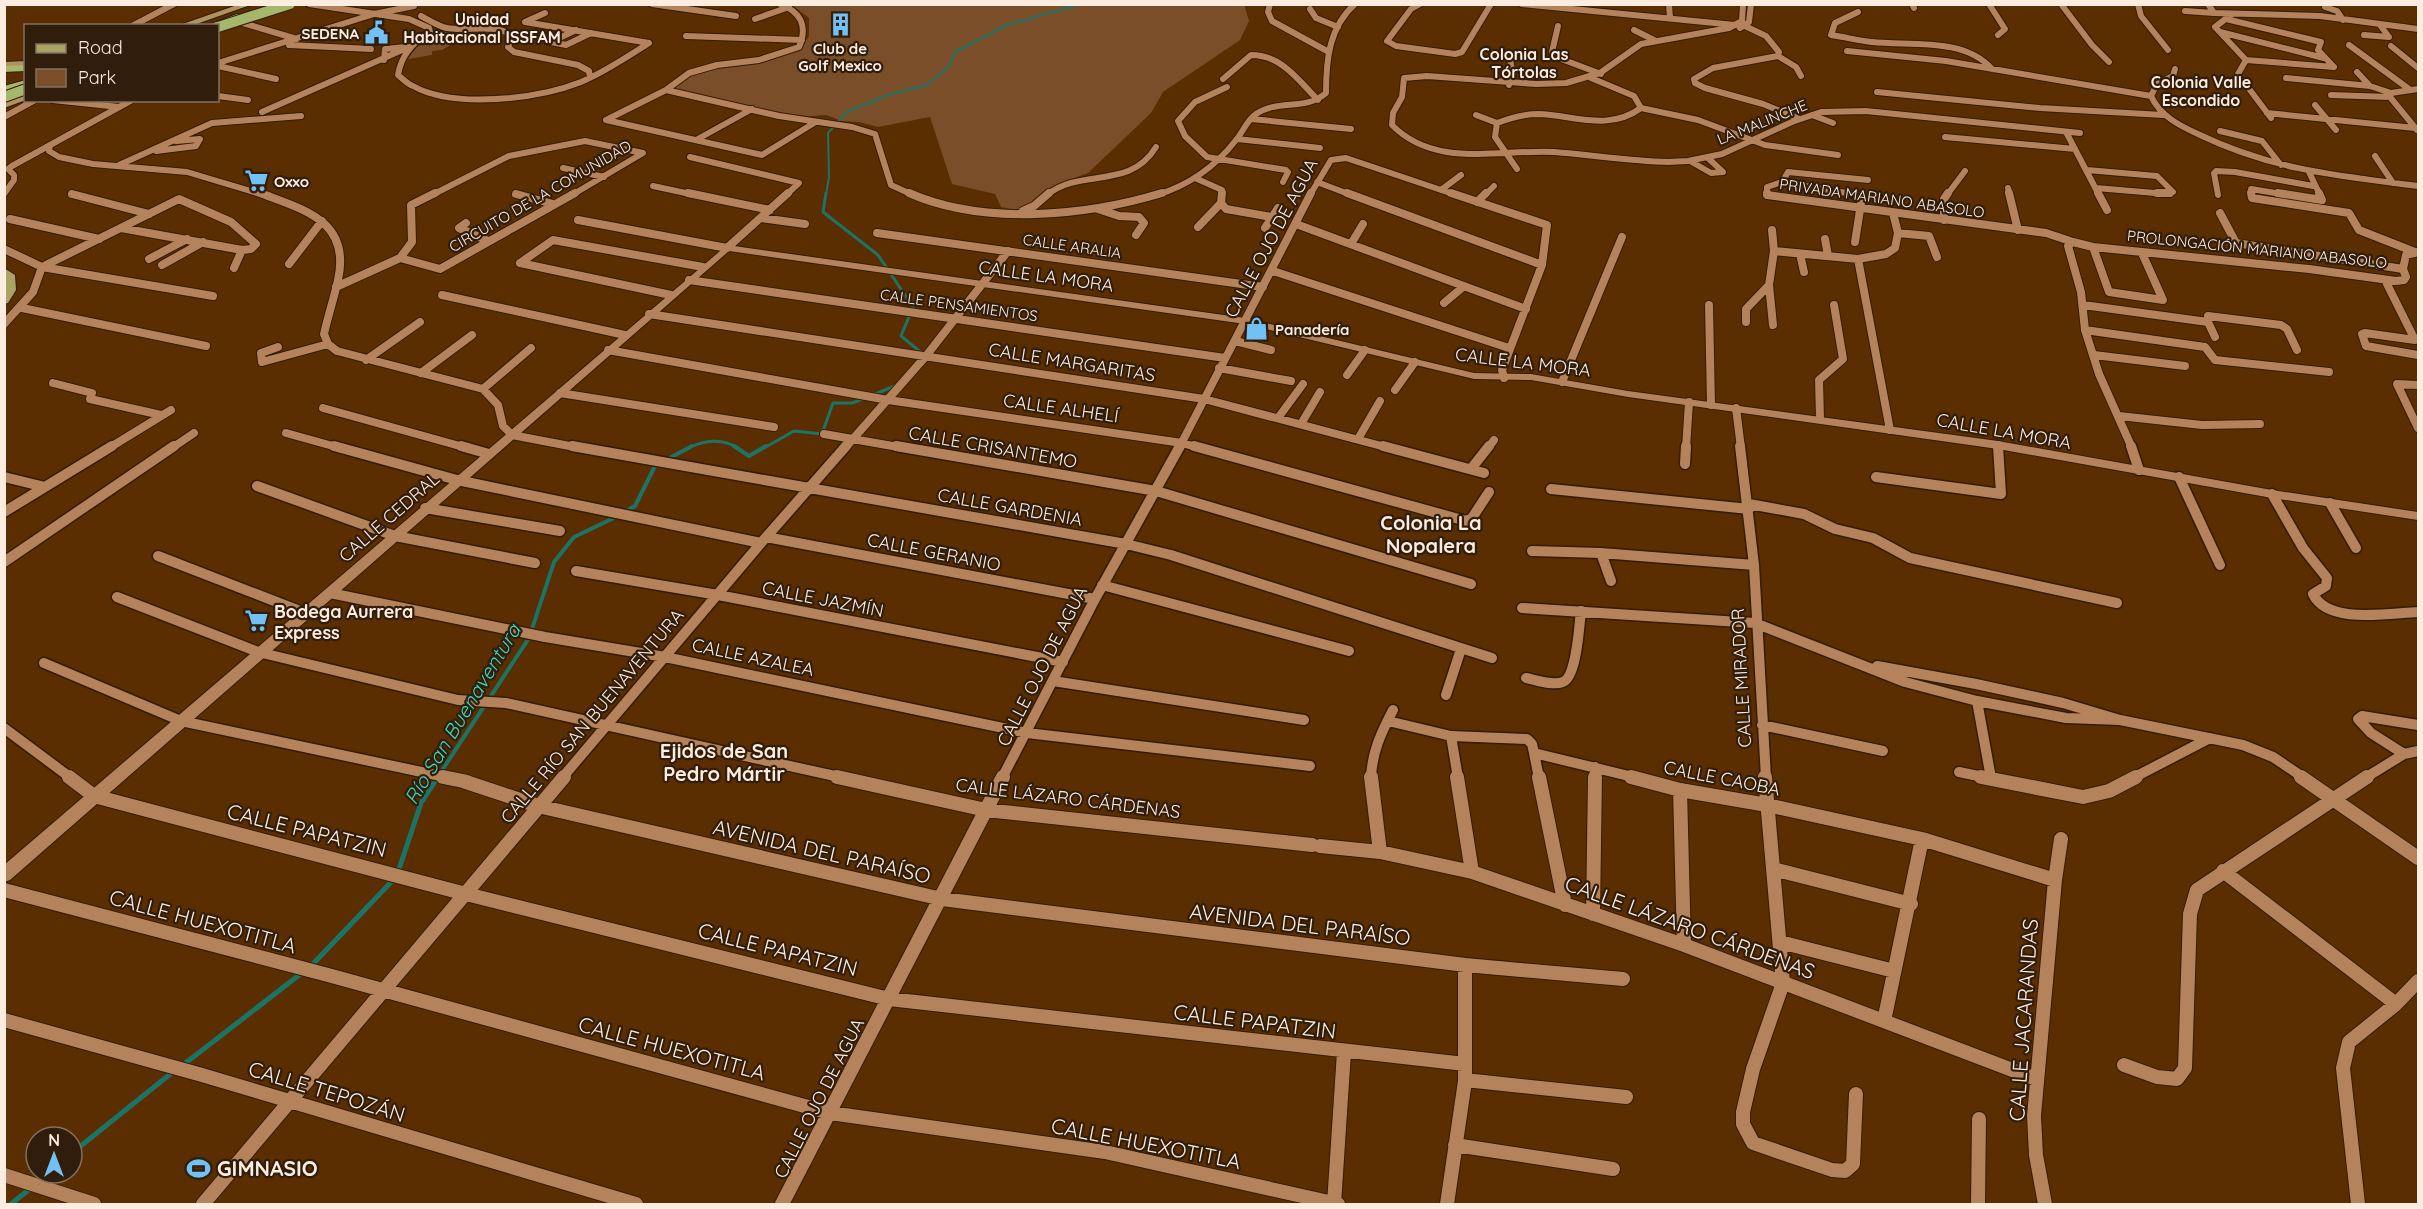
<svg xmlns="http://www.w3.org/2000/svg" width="2423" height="1209" viewBox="0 0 2423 1209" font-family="Quicksand,sans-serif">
	<rect width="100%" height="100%" fill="#5a2e00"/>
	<path fill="#794e29" d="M1244,4L1249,21L1240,40L1163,92L1151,113L1088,173L1053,186L1041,201L1030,208L1017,210L1001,207L995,194L952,184L930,117L878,127L859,122L842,121L826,115L799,117L670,89L691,74L801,48L809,36V18L792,5Z
		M488,26L512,34L452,44L442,50L432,51V55L408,59C427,28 455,28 488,26Z"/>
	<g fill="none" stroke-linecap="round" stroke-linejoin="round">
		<path stroke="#1c7466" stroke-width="2" d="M826,195L829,177L828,133L847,112L888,95L927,85L949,66L955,52L1007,25L1081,4"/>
		<path stroke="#1c7466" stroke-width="3" d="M826,193L823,212L878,255L913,307L901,336L923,354
			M873,395L897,385
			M689,448C704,440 723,438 737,448
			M764,448L794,431L822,434L833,403H852L866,398"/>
		<path stroke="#1c7466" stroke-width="4" d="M734,446L749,456L766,446
			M666,460L692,446
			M624,512L635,506L655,466L659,464
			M437,778L529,638L554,562L574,537L618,516"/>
		<path stroke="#1c7466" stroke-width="5" d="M398,872L421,803L438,777
			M311,966L395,878
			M183,1065L303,972
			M72,1153L174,1071
			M37,1183L49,1173
			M11,1204L31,1188"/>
		<defs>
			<path id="minor-far3" d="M309,4L409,19L429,28L430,32C413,42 401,55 398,75C403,79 407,84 413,86C454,109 538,99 581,82C605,72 627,57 649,43
				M652,4L736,16
				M780,4C801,12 808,26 799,47L759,60L717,65L689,73L666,90L779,116L852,127L875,134L891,185L913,195
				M1270,4L1268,12L1272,21L1327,51
				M1420,4L1411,9L1387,41L1396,46L1455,54L1462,52L1491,4
				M1522,4L1745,26L1766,36L1779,52L1778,56L1713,68L1694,79L1695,83L1705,88L1763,104L1800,119
				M1669,4L1670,18
				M1743,4L1742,21L1729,28L1641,44L1600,73L1566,83L1536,84L1427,76L1404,78L1402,97L1393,113L1392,125C1435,169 1500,149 1554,152C1592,155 1630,161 1668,162L1688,161L1722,154L1792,122L1821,112L1866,111L2080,133
				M1912,4L1914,8
				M1989,4L2005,29L1998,35
				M2061,4L2092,45L2109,62
				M2138,4L2141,16L2168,50
				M2208,4L2214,13L2320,16L2418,29
				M2325,7L2337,11L2343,20
				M1310,9L1316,18L1338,27
				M2185,11L2214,13
				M1858,12L1835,23L1831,35C1845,37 1859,41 1872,42C1911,46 1964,37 1992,69
				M545,13L525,22L649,43
				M2232,14L2215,27L2246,60L2334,67
				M421,16C429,20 438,26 447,28C470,32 491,23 513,35L508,47L514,52L578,65L589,71L590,77
				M755,19L789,7
				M2226,19L2321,42L2318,50L2334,67
				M243,23L297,39
				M132,26L174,4
				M1558,26L1552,52L1556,57L1601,74
				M1740,28L1749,22L1751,4
				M576,30L551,42L566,45L591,33
				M1634,30L1654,40
				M2220,32L2324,58
				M2364,35L2389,37L2380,25
				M686,36L802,40
				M289,45L371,49
				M2349,45L2409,89
				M2391,46L2418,68
				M1847,51L1946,61L2151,96
				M1778,56L1796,67L1801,76
				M384,60L385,49L406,47
				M218,63L374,14L414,6
				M218,66L276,79
				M2357,72L2370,86
				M2238,74L2246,60
				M2286,78L2370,86L2391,93
				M1223,79L1251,55C1282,55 1298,80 1318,100
				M1509,85L1512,72L1510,58
				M1227,87L1195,102L1178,121L1185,136L1207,157L1286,170L1288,172L1283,182
				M2250,90L2271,118
				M1877,92L2040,108L2163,115
				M2331,95L2390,97
				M218,96L248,100
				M2151,96C2160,116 2180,126 2200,135C2273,170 2339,176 2418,186
				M2151,96L2157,84L2173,76L2175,69
				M53,100L119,107
				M2315,105L2336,130
				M1641,108L1698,120L1765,145L1838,155
				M262,112L409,47
				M2267,113L2415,128
				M1476,115L1497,123
				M1812,115L1833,123
				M4,117L35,100
				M1251,119L1351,129
				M606,120L762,155L814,123
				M606,120L666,90
				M2417,130L2390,97L2391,93L2418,89
				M2220,131L2262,141L2281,165
				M2066,132L2099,195
				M1945,137L2075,149
				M1237,139L1320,148
				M696,140L752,109
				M50,145L49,151L59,157L93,164L187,172L264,195
				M156,151L196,146L200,139L176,141
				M2375,156L2393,183
				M690,157L799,183L786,195
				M1690,161L1711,173L1723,172L1708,158
				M119,165L212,123L301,116
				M563,168L604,177
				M1517,169L1495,137L1497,123C1510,118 1524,114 1538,114C1574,115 1608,132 1641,108L1634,96L1591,78
				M2087,170L2157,176L2173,192L2167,194L2096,188
				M2309,172L2320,195
				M1195,178L1222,190V195
				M1317,182L1351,195
				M1794,184L1858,195
				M653,186L695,195
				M2008,188L2010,195
				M1441,190L1461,175
				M4,194L14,180V175L8,169L12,166L132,100
				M72,194L75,195
				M516,194L518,195
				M432,195L509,156L585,141L643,153L572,195
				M1047,195C1082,167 1129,191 1156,147
				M1157,195C1189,185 1216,166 1236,140C1243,132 1247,120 1256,114C1278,99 1306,111 1326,93C1326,60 1329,27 1355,4
				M1310,195L1331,160L1346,158L1456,195
				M1485,195L1494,186
				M1767,195V187L1782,182L1788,172L1868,180
				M1947,195L1965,171
				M2218,195L2214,173L2216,171L2235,172L2313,186
				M2252,195L2251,189L2288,195"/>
			<path id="minor-far2" d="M260,193C305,210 351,221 338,280C334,298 328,316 324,334L328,344L337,351L483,389L498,405L503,426L512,435L580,448
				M435,193L411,205L412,242L400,258L440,269L575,193
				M688,193L770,210
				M909,193C984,226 1086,216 1162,193
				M1222,193L1221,203L1226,209L1272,217
				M1347,193L1542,265
				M1451,193L1547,225L1542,265L1502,370L1504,378
				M1767,193V195L2046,233L2073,242
				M1849,193L1862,197L1855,242
				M2009,193L2018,230
				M2098,193L2107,210
				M2157,193H2170
				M2251,193L2252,198L2349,213L2359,230L2415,252
				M2278,193L2322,200L2319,193
				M72,194L149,214
				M516,194L553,204
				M1477,202L1486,193
				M1098,209L1119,216L1139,217L1144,223L1136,235
				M1023,211L1034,206L1049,193
				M2220,213L2236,243L2403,269
				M761,218L805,224
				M10,219L99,239
				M578,220L727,248L788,193
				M1944,220V199L1948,193
				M466,223L459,228L488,241
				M1296,224L1526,309
				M1198,227L1221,203
				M1265,228L1278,208
				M1772,230L1774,251L1769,285L1773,325
				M877,233L1263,287
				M1898,233L1929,236L1937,257
				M1825,239L1828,256
				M1351,244L1363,224
				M2093,247L2109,292L2163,300L2142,253
				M4,249L42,267L33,292L4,324
				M1774,251L1858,259
				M1800,254L1804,272
				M149,259L187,239
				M520,263L553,240L703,267
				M520,263L671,295
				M289,264L322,221
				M162,265L203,242
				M42,267L179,199L231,222L256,244L251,249L242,250L121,228
				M42,267L213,296
				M234,268L242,250
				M1273,271L1509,348
				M689,280L1225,358
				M2385,280L2415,340L2365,333L2362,334L2366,346L2418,355
				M336,287L400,258
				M442,295L625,335
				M1444,303L1463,287
				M1709,305L1711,405
				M2083,305L2208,322
				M22,308L206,346
				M649,314L1204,399L1389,448
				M1746,322V309L1769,285
				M2208,322V316L2281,325L2287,329L2297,350
				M2208,322L2215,337
				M2085,330L2205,347L2215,360L2329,372
				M1235,341L1271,350
				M278,347L261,353L262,362L328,344
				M608,350L888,400L1182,443L1200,448
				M2094,355L2185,366
				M366,360L420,322
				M1219,368L1291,381
				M421,373L472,335
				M1347,375L1365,350
				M1562,382L1622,237
				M53,383L92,393L90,399L161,415
				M2418,385L2397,384L2418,428
				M483,389L531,348
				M1395,390L1415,362
				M560,393L774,427
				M323,408L467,448
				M1736,408L1741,448
				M2119,416L2202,425L2260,424
				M1278,418L1303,384
				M1820,419L1819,380L1843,359L1834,305
				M1301,424L1320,392
				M1890,430L1858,259L1886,254L1895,248L1898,233L1893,213
				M286,433L340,448
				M824,434L904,448
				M1358,439L1380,401
				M1998,445V448
				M109,448L171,410
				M172,448L194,433
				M845,448L926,356L1008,251
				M1179,448L1311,193
				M1488,448L1494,440
				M1686,448L1689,402
				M2132,448L2099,374L2085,330L2081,292L2068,246L2073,242L2093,247L2309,269L2396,281L2404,280L2406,277L2403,269L2406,255L2418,252"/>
			<path id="minor-far1" d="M334,446L457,480L761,543
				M461,446L489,454
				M572,446L1126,544L1171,555L1492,658
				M896,446L1156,491L1471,584
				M1194,446L1466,521L1472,518L1489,492
				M1383,446L1484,473
				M1740,446L1754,565L1766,778
				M2131,446L2139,470
				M1685,464L1686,446
				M1471,469L1489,446
				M4,477L45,487
				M1876,477L2001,494L1998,446
				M2179,477L2220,565
				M257,486L395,536L535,563
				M1551,489L1749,509
				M2272,494L2303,548L2327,578L2326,586L2313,594C2328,625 2389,613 2418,612
				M2330,503L2356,548
				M1749,504L1804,514L1835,529L1873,538L1910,558L2117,603
				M425,508L560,531
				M4,512L112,446
				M766,537L1095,599
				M1532,551L1601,553L1754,565
				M1601,553L1611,581
				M158,556L305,613
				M4,562L174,446
				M576,571L718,595L1063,662
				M1102,585L1349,651
				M330,593L545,637L665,657L1027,733L1310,766
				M117,597L258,652L458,700L506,703L844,778
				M1522,608L1755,623L1905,682L1977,701L2066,718L2120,720
				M44,663L181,721L450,778
				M1877,666L1976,684L2063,703L2120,720L2243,745L2273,757L2304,778
				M1526,678C1537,680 1552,686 1563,682C1577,676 1579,626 1581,611
				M1053,681L1304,720
				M1446,695L1461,649
				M1977,701L1991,778
				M1388,721L1451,736L1527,739L1532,744L1534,753L1637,778
				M1762,725L1883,751
				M4,728L71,778
				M1451,736L1458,778
				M1534,753L1539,778
				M2404,754L2371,733L2358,719L2362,716L2418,725
				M1959,772L1988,778
				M562,778L761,543L846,446
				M1002,778L1095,599L1180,446
				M1371,778C1372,752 1381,733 1393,710
				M1595,778V767
				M2133,778L2210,738
				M2365,778L2404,754L2418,751"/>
			<path id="minor" d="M69,777L94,796L466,894L889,999L1465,1064
				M443,777L463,781L538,806L942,899L1465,965L1623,979
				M837,777L986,810L1312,845
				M1371,777L1380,852
				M1457,777L1472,872
				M1539,777L1565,905
				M1631,777L1680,790L1767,805L1922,839L2055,880
				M1765,777L1783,983L1753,1069L1743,1112V1124L1753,1143L1832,1170L1845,1171L1853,1164L1856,1094
				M1981,777L2083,797L2109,791L2136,777
				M2301,777L2418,858
				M1680,790L1684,945
				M1320,846L1380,852L1472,872L1684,945L2036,1079
				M1773,869L1911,904
				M2223,871L2396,1004
				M4,890L328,975L830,1113L1105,1152L1338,1204
				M1593,914L1595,777
				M1780,942L1894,971
				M4,1020L202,1075L636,1204
				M1884,1021L1922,839
				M2124,1065L2157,1077L2177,1079L2185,1068L2190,914L2197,890L2367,777
				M1465,1080L1626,1097
				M1455,1145L1613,1169
				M4,1175L94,1204
				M203,1204L564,777
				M782,1204L1003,777
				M1334,1204L1344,1052
				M1447,1204L1465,1081V965
				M1978,1204L1979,1119
				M2045,1204L2036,1155L2034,1116L2055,880L2061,839
				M2358,1204L2343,1068L2349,1042L2396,1004L2418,981"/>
			<path id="tertiary" d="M727,245L1245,318L1474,373L1531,374L1628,391L1998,441L2272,490L2418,512V520L2272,498L1998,449L1628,397L1531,380L1474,379L1245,324L729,251L10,880L4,882V865Z"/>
			<path id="secondary" d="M240,4H253L191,26H177Z
				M26,61V67L4,68V62Z
				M26,94V100L4,108V102Z"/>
			<path id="primary" d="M4,268L15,275L16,290L8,303L4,304Z"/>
			<path id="motorway" d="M239,4H255L240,8Z
				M237,14L240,15V19L218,27L206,26Z
				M26,65V71L4,72V66Z
				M26,80V86L4,92V86Z"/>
		</defs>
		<use href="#minor-far3" stroke="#331b06" stroke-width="8"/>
		<use href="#minor-far2" stroke="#331b06" stroke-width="10"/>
		<use href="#minor-far1" stroke="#331b06" stroke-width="13"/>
		<use href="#minor" stroke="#331b06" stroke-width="16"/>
		<use href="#tertiary" stroke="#331b06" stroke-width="2"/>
		<use href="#secondary" stroke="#331b06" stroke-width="2"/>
		<use href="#primary" stroke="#331b06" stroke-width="2"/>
		<use href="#motorway" stroke="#331b06" stroke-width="2"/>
		<use href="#minor-far3" stroke="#b5835b" stroke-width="6"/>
		<use href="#minor-far2" stroke="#b5835b" stroke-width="8"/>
		<use href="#minor-far1" stroke="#b5835b" stroke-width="10"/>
		<use href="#minor" stroke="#b5835b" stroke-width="14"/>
		<use href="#tertiary" fill="#b5835b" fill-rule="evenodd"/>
		<use href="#secondary" fill="#b09260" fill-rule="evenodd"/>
		<use href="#primary" fill="#aba266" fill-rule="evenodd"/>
		<use href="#motorway" fill="#a5b66d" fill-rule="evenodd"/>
		<defs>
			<path id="motorway-bridge" d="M218,27L290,4
				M4,97L26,89"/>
		</defs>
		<use href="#motorway-bridge" stroke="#331b06" stroke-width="12" stroke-linecap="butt"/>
		<use href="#motorway-bridge" stroke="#a5b66d" stroke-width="10"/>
	</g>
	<defs>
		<symbol id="building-bare" viewBox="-9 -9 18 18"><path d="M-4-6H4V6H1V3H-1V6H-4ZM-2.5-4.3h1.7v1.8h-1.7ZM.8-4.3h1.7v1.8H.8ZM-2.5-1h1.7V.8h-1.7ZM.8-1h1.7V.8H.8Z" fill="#72c1f5" stroke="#311d0c" stroke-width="2.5" paint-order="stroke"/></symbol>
		<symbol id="civic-bare" viewBox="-9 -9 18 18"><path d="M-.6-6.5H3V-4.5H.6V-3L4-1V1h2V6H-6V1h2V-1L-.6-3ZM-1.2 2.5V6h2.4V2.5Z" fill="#72c1f5" stroke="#311d0c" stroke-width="2.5" paint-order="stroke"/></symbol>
		<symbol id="supermarket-bare" viewBox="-9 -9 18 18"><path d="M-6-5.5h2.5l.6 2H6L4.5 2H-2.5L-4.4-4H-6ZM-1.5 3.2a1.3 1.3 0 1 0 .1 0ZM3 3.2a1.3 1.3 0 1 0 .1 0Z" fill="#72c1f5" stroke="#311d0c" stroke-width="2.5" paint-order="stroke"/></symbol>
		<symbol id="shop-bare" viewBox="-9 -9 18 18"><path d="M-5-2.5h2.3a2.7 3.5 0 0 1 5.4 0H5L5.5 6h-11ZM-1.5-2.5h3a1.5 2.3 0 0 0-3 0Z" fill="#72c1f5" stroke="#311d0c" stroke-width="2.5" paint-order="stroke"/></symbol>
		<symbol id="stadium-bare" viewBox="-9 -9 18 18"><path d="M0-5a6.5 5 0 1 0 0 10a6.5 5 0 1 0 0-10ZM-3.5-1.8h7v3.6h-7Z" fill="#72c1f5" stroke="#311d0c" stroke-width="2.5" paint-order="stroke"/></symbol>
	</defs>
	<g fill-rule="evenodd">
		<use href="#building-bare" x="824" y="8" width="33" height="33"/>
		<use href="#civic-bare" x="360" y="16" width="33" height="33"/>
		<use href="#supermarket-bare" x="240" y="164" width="33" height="33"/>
		<use href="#shop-bare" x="1240" y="312" width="33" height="33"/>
		<use href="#supermarket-bare" x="240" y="604" width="33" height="33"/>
		<use href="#stadium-bare" x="182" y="1152" width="33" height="33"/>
	</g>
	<g text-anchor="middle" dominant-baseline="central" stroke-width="4.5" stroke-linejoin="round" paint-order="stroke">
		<g font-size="15" font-weight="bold" fill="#fdece0" stroke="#311d0c" text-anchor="start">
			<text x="359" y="33" text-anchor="end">SEDENA</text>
			<text x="840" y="48" text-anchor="middle">Club de<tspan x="840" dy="17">Golf Mexico</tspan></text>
			<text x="274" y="181">Oxxo</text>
			<text x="1275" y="329">Panadería</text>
		</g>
		<g font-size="15" fill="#fdece0" stroke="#311d0c">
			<text transform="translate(1762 122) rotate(-22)">LA MALINCHE</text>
			<text transform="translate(540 196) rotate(-30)">CIRCUITO DE LA COMUNIDAD</text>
			<text transform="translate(1882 198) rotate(8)">PRIVADA MARIANO ABASOLO</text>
			<text transform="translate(1072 246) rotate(8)">CALLE ARALIA</text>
			<text transform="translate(2257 249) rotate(6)">PROLONGACIÓN MARIANO ABASOLO</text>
			<text transform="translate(959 305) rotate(8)">CALLE PENSAMIENTOS</text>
		</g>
		<g font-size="16" font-weight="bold" fill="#fdece0" stroke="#311d0c">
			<text x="482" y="19">Unidad<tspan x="482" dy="18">Habitacional ISSFAM</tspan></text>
			<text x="1524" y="54">Colonia Las<tspan x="1524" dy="18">Tórtolas</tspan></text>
			<text x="2201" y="82">Colonia Valle<tspan x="2201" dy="18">Escondido</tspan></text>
		</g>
		<g font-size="18" fill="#fdece0" stroke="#311d0c">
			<text transform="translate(1271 238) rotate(-62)">CALLE OJO DE AGUA</text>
			<text transform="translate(1046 276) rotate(8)">CALLE LA MORA</text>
			<text transform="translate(1072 362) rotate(9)">CALLE MARGARITAS</text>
			<text transform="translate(1523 362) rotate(7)">CALLE LA MORA</text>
			<text transform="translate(1061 408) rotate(8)">CALLE ALHELÍ</text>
			<text transform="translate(2004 431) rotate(10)">CALLE LA MORA</text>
			<text transform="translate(993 447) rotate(10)">CALLE CRISANTEMO</text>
			<text transform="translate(1010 507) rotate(10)">CALLE GARDENIA</text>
			<text transform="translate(389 517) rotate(-41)">CALLE CEDRAL</text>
			<text transform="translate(934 552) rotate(11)">CALLE GERANIO</text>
			<text transform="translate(823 599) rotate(11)">CALLE JAZMÍN</text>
			<text transform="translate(753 657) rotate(12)">CALLE AZALEA</text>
			<text transform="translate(1042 666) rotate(-63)">CALLE OJO DE AGUA</text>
			<text transform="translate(1741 678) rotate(-93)">CALLE MIRADOR</text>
			<text transform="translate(592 716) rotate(-50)">CALLE RÍO SAN BUENAVENTURA</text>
			<text transform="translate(1722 778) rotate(11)">CALLE CAOBA</text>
			<text transform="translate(1068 798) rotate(7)">CALLE LÁZARO CÁRDENAS</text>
			<text transform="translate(819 1098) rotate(-63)">CALLE OJO DE AGUA</text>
		</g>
		<g font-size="18" font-weight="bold" fill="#fdece0" stroke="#311d0c" text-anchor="start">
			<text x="274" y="611">Bodega Aurrera<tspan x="274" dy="21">Express</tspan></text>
		</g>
		<g font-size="20" font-weight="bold" fill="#fdece0" stroke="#311d0c">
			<text x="1431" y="522">Colonia La<tspan x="1431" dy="23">Nopalera</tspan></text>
			<text x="724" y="750">Ejidos de San<tspan x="724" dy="23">Pedro Mártir</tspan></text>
		</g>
		<g font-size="20" font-style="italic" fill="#37dac0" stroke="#311d0c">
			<text transform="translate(462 714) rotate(-59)">Río San Buenaventura</text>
		</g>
		<g font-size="21" fill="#fdece0" stroke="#311d0c">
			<text transform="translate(307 830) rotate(14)">CALLE PAPATZIN</text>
			<text transform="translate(822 851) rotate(13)">AVENIDA DEL PARAÍSO</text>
			<text transform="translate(203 921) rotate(15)">CALLE HUEXOTITLA</text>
			<text transform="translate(1300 924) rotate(7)">AVENIDA DEL PARAÍSO</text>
			<text transform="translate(1690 927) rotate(20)">CALLE LÁZARO CÁRDENAS</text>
			<text transform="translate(778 949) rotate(14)">CALLE PAPATZIN</text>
			<text transform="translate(2023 1020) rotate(-86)">CALLE JACARANDAS</text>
			<text transform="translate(1255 1021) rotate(7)">CALLE PAPATZIN</text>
			<text transform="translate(672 1048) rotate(15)">CALLE HUEXOTITLA</text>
			<text transform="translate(327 1091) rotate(17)">CALLE TEPOZÁN</text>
			<text transform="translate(1146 1143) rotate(11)">CALLE HUEXOTITLA</text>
		</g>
		<g font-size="21" font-weight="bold" fill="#fdece0" stroke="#311d0c" text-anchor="start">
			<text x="217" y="1168">GIMNASIO</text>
		</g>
	</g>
	<rect width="2423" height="1209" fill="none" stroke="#fdece0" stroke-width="12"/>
	<rect x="24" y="24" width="195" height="78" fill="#311d0c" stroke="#837061" stroke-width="1.5"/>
	<rect x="36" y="44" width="30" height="9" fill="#aba266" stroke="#837061" stroke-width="1.5"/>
	<text x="78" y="54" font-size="18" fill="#fdece0">Road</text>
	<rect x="36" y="69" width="30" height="18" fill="#794e29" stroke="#837061" stroke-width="1.5"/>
	<text x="78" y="84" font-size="18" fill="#fdece0">Park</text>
	<g transform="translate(54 1155)"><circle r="28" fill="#311d0c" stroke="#837061" stroke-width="1.5"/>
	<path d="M0-4.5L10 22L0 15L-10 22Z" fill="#72c1f5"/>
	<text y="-9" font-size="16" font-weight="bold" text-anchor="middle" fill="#fdece0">N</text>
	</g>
</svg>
